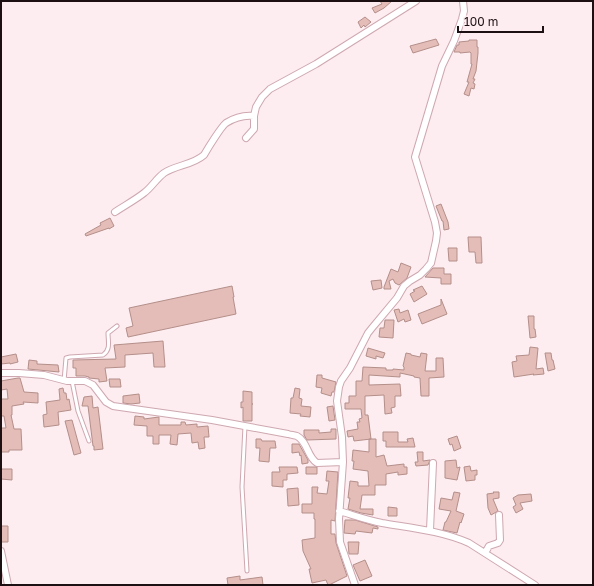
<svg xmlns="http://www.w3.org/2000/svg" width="594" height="586" viewBox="0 0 594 586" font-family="'Golos Text',sans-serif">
	<rect width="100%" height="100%" fill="#fdecf0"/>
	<path fill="#e4bdb8" stroke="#b48f8a" d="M380,1H392L384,8L375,13L372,8L382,4Z
		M365,17L371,22L365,27L364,25L361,28L358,22Z
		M436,39L439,45L413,53L410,46Z
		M469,40H477V47H478V53L476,71L473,79H475L473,83L475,84L474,89L471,88L469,96L464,94L469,82H467L472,64H471V53L470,52L460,53V52H454L457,45H459V42L469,41Z
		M441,204L448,222L449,229L444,230L443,221H442L436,206Z
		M110,218L114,226L109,229V228L86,236L85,234L101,225L100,223Z
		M468,237H481L482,263H476L475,252H469Z
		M448,248H457V261H449Z
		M401,263L411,267L407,278L399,285L395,283L393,279L389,281L391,289H384V287L391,269L398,272Z
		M433,268H444V274H451V284H441V278L425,277Z
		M381,280L382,288L373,290L371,281Z
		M232,286L234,297H233L236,314L128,337L126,328L133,326L129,308Z
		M422,286L427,294L414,302L410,294L415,291L413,290Z
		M441,299L447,314L422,324L418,314L441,305Z
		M399,309L400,313L408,310L411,320L405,322L404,319L398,322L394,310Z
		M528,316H534V329H535L536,337L530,338Z
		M385,320H394L393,338L379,337L380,328H384Z
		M163,341L165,367H154L153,353L125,355V367L105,368L107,381L99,382V379L89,378V377L85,376H76V368H73V360L116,359L114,345Z
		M530,347L538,348L536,369L543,368L544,374L533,375L534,374L514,377L512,362L517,361L516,356L529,355Z
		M368,348L385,353L383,358L376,356V359L366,356Z
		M406,353L411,354V355L420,357L421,353L427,354L425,371H436V358H443L444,377L429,378V396H421L420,378L414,377V376L400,373V377L369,375V385L400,384L401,396H395V407L391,408L392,413L385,414L384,395L365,396V415H368L371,439L354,441L353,436L348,437L347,431L358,429L357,422H360L359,419L362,418L361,409H345V403H349V396H356V381H362L363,367L386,368V370H393V369L404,370V367L403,366Z
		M545,353H551L552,360H553L555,369L548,371Z
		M16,354L18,362L10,364V363L1,364V357Z
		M29,360L37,361V364L58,365L59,372L28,369Z
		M317,375H322V378L336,382L334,392H332L331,396L321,393L322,388L316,387Z
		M18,378H20L24,392L38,393V403L23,402L24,404L12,406V415H11L14,429H21L22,450H9V452H1V428H6L4,416H1V399H8L7,389L1,390V381Z
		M109,379H120L121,387H110Z
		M63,388L64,393H66L67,400L69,399L71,410L58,412L59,425L44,427L43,415L47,414L46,402L60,400L59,389Z
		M295,388L300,389L299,398L302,399L301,406L311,407L310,417L300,416L301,414L290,413L291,398H293Z
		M243,391L252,392V404H253H252V421H243V407L241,408V402H243Z
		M139,394L140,403L131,404L123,403V396Z
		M92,396L93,408L98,407L103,449L94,450V446H93L88,406H82L84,397Z
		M333,406L335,420L329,421L327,407Z
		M135,416L144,417V419L159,417V425H181V422H185L186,425L197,424V427L208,426L209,437H204L205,448L199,449L198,442L192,443L191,433L178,434L177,445L170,444L171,435H159V444H153V436H147V426L134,425Z
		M72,420L81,453L74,455L65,421Z
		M331,429H336V439L307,440L304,435V430H319V433L331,432Z
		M383,432H398V442H408L407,439L413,438L415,447H386V441H383Z
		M457,436L461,448L454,451L452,444L450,445L448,439Z
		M256,439H261L262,441H275L276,448H270L269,462L259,461L260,448H256Z
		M369,439H376V457L384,455L387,466L404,464V467H407V474L398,475V472L386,474V485H375V495H362L360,509H373V515L361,513L348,509L350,498H348L350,481L358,482V486H369L368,471L353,469L354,461H352L353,450L369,452Z
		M292,444H299L308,460V463L302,464L301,455L300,456L299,452L292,453Z
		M417,452H423V461L430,460L428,465L416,466L415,462H418Z
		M456,460L457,468L460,467L457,480L445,478V461Z
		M470,466L471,471L477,470V475H475V480L466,481L464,467Z
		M279,467H297L298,473L287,474V480H283V487L272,486V472H280Z
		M306,467H317V474H306Z
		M1,469H12V480L1,479Z
		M327,471L338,472L335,521L331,520V534H335L336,543L347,576L329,585H328L326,580L312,583L309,569H311L303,551L302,540L315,538V519H314V513H302V504H312V487H318L317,493L327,494L329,481H326Z
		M298,488L299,505L288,506L287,489Z
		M454,492L460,493L456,511L464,514L461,523L460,522L457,533L443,530L445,522H446L451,511L439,509L441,498L452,500Z
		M493,492H499V498L493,499L498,511L491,515L488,508L487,494L494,493Z
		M531,494L532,501L520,503L523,509L516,513L513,507L516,505L513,498L518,495Z
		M388,507L397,508V516H388Z
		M345,520H355L378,527V529L373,528L372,533L356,531L355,534L344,533Z
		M1,526H8V542H1Z
		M348,542H359L358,554H349Z
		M365,560L372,576L360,581L353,565Z
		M240,576V580L262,577L263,585H228L227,578Z"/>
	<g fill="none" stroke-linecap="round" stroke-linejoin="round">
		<defs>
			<path id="service" d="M64,381L66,358L70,357L103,355C111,350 108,341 108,333L117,326
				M72,381L78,411L89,441
				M245,426L242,487L247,571"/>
			<path id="minor" d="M246,138L254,129V116L256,107L262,97L270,89L316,64L416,1
				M115,212C124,206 135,200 144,193C152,187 156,179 164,173C176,165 193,165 204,155C208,148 221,127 226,123C234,118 245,115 254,116
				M1,373H19L44,375L67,381H85L93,385L106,402L113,406L134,409L212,420L288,434C291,435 295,435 297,436C308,442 307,457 317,463L343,462L339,519L340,542L355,585
				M343,462L342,437L337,401L339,387L341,381L350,368L368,333L372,328L397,298L404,286L410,281L420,275L426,269L431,263L436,241L437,233L435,222L415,157L442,66L454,41L462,19L464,11L463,1
				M339,511C353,515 367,520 382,523C411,528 442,531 469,543L535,585
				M430,530L433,463
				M1,551L8,585
				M485,553L489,546L498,543L500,540L499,515"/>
		</defs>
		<use href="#service" stroke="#cea8b0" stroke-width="5"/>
		<use href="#minor" stroke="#cea8b0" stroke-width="8"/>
		<use href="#service" stroke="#fff" stroke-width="3"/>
		<use href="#minor" stroke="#fff" stroke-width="6"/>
	</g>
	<rect width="594" height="586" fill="none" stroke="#1d1013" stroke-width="4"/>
	<path d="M458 26v6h85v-6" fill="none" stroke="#1d1013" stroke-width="2"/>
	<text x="464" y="26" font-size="12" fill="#1d1013" stroke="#fdecf0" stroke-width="3" paint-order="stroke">100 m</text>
</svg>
